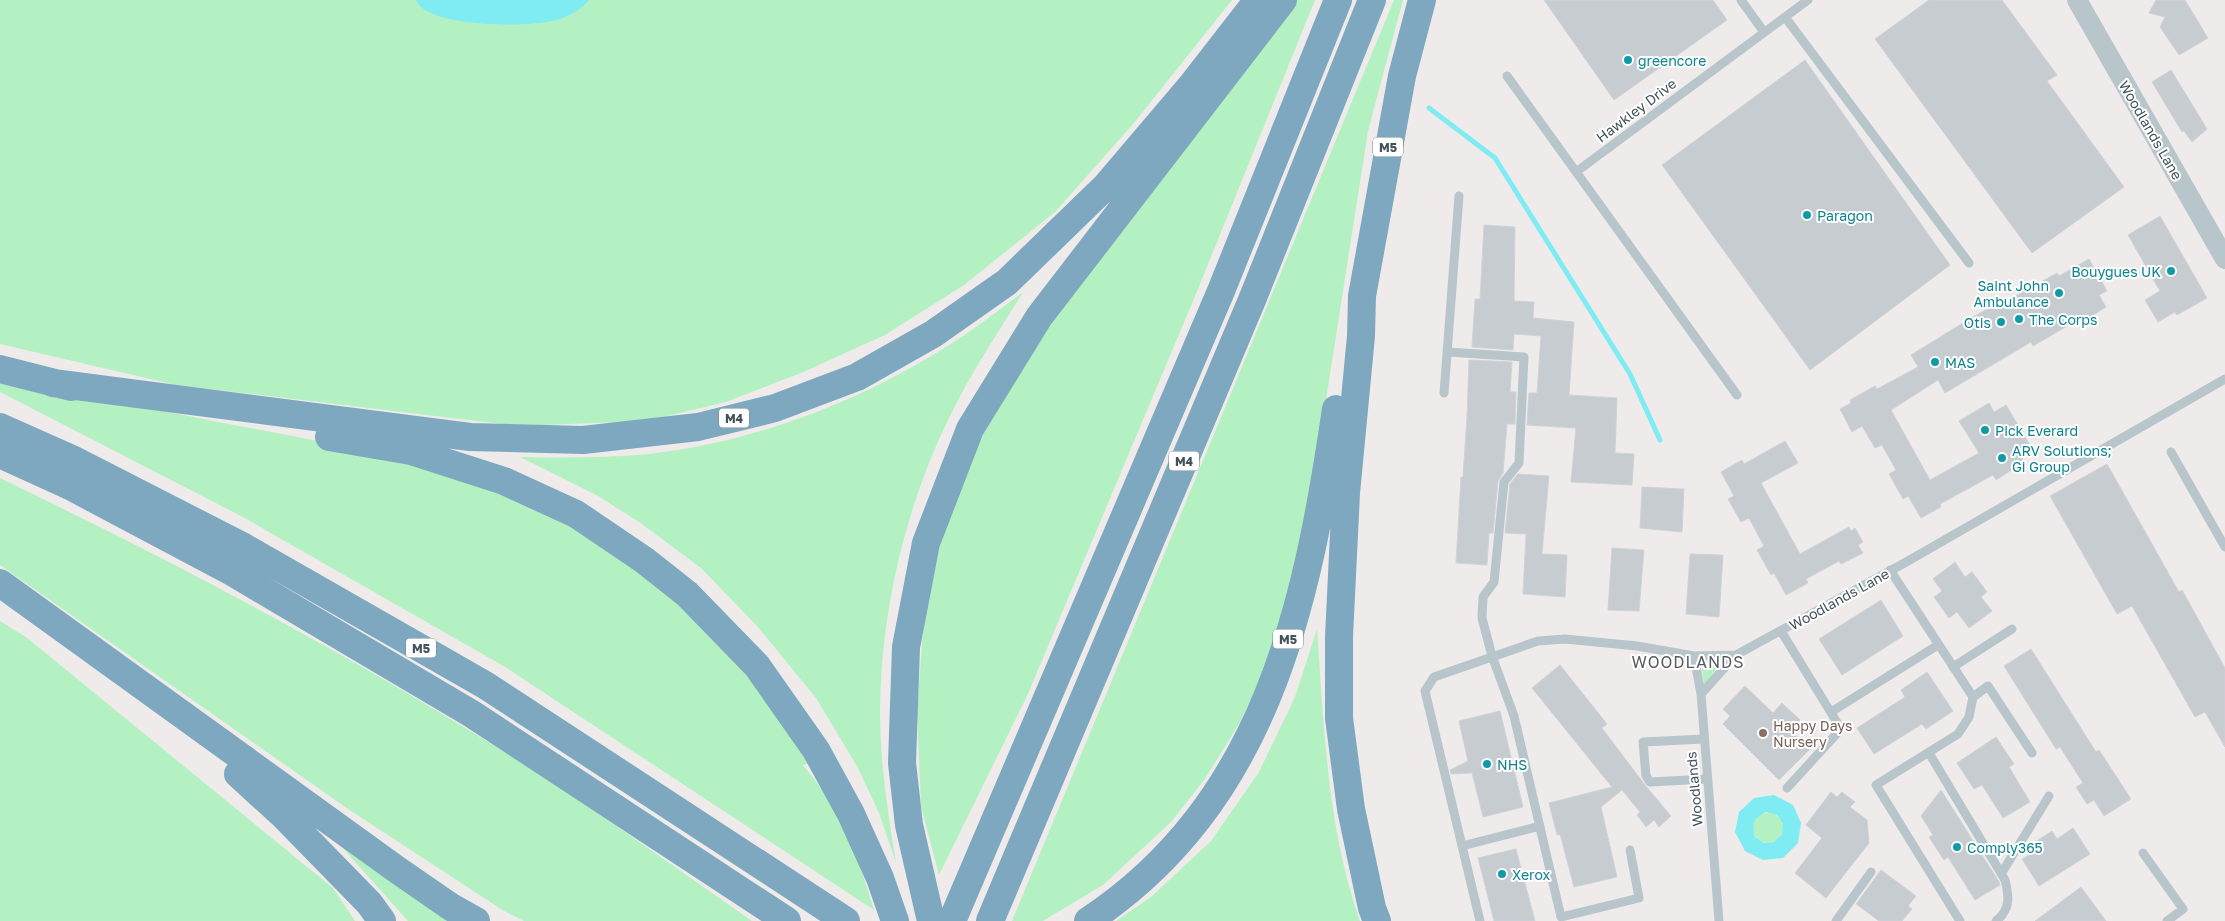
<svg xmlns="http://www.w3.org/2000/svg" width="2225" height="921" viewBox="0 0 2225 921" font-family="'Golos Text',sans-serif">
	<rect width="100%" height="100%" fill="#efebeb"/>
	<path fill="#b4f1c2" d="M0,0H1232L1134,123L1055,212L964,285L885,335L801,373L726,402L647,421L518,426L176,385L0,344Z
		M1293,0H1315L1198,289L1027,696L939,875L921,806L917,711L924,619L945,523L967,459L1005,385Z
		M1394,0H1403L1368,131L1306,528L1271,657L1240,722L1205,779L1171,822L1103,885L1043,921H1012Z
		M1023,292C1003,325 982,356 964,389C910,487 881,601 880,712C880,763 888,813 896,863L879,813L858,768L816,698L757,626L701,568L639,522L598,496L520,457C563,458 606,458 649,454C755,442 859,402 949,345C975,329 999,310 1023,292Z
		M0,376C78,394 156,410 234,425C368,450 510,474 622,556C670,591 713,633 752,678C774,704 792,735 811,763L803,765L824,792L857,856L874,910L505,667L241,516L0,392Z
		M0,478C174,562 346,652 509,755C592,807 672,865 752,921H524L504,911L348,809L0,565Z
		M0,621L26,637L333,888L355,921H0Z
		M1317,629C1324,727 1327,828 1360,921H1116L1151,897L1211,841L1259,772L1295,697Z
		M1701,660H1723L1704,685Z
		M1753 828a15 15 0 1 1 30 0a15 15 0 1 1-30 0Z
		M340,845L454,921H408Z"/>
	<path fill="#7eecf2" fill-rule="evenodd" d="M416,0H589C580,11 566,18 552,21C527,27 427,28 416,0Z
		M1774,795L1793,805L1801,823L1798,843L1783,858L1763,860L1745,851L1735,832L1739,812L1754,798ZM1766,812L1777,815L1783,824L1782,834L1774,842L1764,843L1755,837C1751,824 1754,818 1766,812Z"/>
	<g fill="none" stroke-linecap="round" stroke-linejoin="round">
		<path stroke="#7eecf2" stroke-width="5" d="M1429,108L1495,158L1630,374L1660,440"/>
	</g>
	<path fill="#c7ccd1" stroke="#cfd3d8" d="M1544,0H1713L1727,20L1614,100Z
		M1929,0H2002L2057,75L2047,81L2124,187L2032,253L1875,39Z
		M2156,0H2185L2208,38L2179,55L2160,27L2165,17L2149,13Z
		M1805,60L1950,265L1810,370L1662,165Z
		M2171,70L2207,129L2192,142L2184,131L2182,132L2152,82Z
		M2160,216L2207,298L2177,315L2175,312L2158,322L2145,300L2160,291L2128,235Z
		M1484,225L1515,227L1514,301L1534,302L1533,318L1574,322L1569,395L1617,398L1615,453L1634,454L1632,485L1571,482L1576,428L1527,425L1529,393H1537L1541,336L1514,334L1513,350L1472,347L1475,299H1480Z
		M2089,259L2107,291L2099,295L2106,307L2090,317L2088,314L2033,346L2031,342L1945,393L1938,380L1891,410L1930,480L1979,453L1959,421L1989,403L1994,412L2006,405L2031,447L2020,454L2024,462L1996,480L1993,475L1940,504L1941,507L1921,518L1908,496L1903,499L1889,474L1896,470L1882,445L1875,448L1862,426L1852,432L1840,409L1851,403L1850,400L1875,386L1877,389L1918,367L1911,355L1971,318L2000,302L2001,304L2057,273L2059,276Z
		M1469,360L1512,362L1510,392H1516L1515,424H1507L1503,473L1498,481L1493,533H1489L1487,565L1456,563L1461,477H1463L1467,416Z
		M1785,441L1798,463L1761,483L1800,554L1849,527L1851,531L1855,528L1863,542L1858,545L1863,553L1841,564L1839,561L1806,579L1808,583L1786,595L1774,573L1771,575L1757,550L1764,546L1749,518L1741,522L1728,499L1734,496L1721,472L1742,460L1744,464Z
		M2107,464L2179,592L2182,590L2225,668V747L2205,712L2195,717L2132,606L2117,614L2050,496Z
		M1518,474L1549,476L1542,554L1567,555L1565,597L1523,594L1526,534L1505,533L1510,484Z
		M1642,487L1684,489L1682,532L1640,528Z
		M1612,548L1644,550L1639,611L1608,610Z
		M1690,554L1723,555L1719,617L1686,614Z
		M1955,562L1965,577L1972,572L1987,592L1981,597L1992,611L1969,628L1957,612L1949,618L1934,597L1942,591L1933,579Z
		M1881,600L1903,636L1842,675L1819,639Z
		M2031,649L2096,752L2099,750L2131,799L2104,816L2094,800L2087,804L2076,787L2083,783L2060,747L2056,749L2004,666Z
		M1560,665L1607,724L1602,728L1645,785L1671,816L1659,827L1654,820L1646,827L1637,815L1640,812L1622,790L1601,807L1617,877L1574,887L1560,834L1557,835L1549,803L1612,787L1532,688Z
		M1927,672L1953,711L1926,729L1922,724L1874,754L1857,728L1905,697L1901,690Z
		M1745,686L1773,713L1782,703L1800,720L1790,730L1810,749L1779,780L1723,724L1730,716L1723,709Z
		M1500,711L1523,807L1483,817L1472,773L1451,774L1450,770L1468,761L1459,721Z
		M1996,737L2014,764L2009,767L2030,802L2003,818L1982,785L1974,789L1957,763Z
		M1941,790L1999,882L2000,885L1975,900L1948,857L1944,860L1929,837L1933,835L1921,816Z
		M1831,792L1837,797L1842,792L1855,802L1850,807L1867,820L1869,843L1826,898L1795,873L1822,838L1806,825Z
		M2073,828L2090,854L2039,886L2022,859L2040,849L2035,842L2052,831L2057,839Z
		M1516,849L1535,921H1494L1478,858Z
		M1881,870L1916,896L1908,906L1912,909L1902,921H1879L1856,904Z
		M2081,887L2106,921H2035Z"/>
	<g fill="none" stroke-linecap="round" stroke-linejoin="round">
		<path stroke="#b8c6cc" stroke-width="9" d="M1741,0L1764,32
			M1785,17L1969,263
			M1507,76L1737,395
			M1576,172L1808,0
			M1448,352L1524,357L1519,463L1504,482L1494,582L1483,597L1482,618L1492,656L1514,716L1561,917L1639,898L1630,850
			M1444,393L1459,196
			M2171,452L2225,547
			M1890,570L1973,697L1988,686L2032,753
			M1781,631L1841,729L1787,788
			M1694,656L1701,694L1719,921
			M1953,667L2012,629
			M1701,694L1736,655
			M1831,712L1938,645
			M1704,739L1643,742L1646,776L1650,782L1707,779
			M1929,753L2005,880C2009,896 2011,909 1996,921
			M1462,846L1540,826
			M2143,853L2183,909L2167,921
			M2001,874L2049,796
			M1480,921L1425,691L1434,677L1538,641L1565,639L1637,646L1694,656L1736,655L1908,561L2225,379
			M1836,921L1871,872
			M1960,921L1876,785L1958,734L1969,717L1973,697"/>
		<path stroke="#b8c6cc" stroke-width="20" d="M2077,0L2225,259"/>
		<path stroke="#7ea8bf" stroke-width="28" d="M0,369L71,387
			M53,383L470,437L583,440L698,427L775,408L857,377L933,334L1007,282L1106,186L1191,86L1258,0
			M0,427L72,459L242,546L485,685L846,921
			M329,437L411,451L504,481L576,514L644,560L687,594L757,666L816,750L851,814L880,878L895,921
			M0,454L70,486L232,572L472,714L787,921
			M0,583L396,869L451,907L476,921
			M238,774L284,816L369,903L382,921
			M931,921L909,825L902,763L906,647L926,543L970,429L1039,317L1283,0
			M952,921L1221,291L1338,0
			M990,921L1252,300L1372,0
			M1088,921C1266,803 1307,607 1336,409
			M1377,921L1372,908L1351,809L1339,718V637L1346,493L1361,336L1362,296L1402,76L1422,0"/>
	</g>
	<g fill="#0f9aa8" stroke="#fff" stroke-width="2">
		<circle cx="1628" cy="60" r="5"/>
		<circle cx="1807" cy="215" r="5"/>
		<circle cx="2171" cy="271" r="5"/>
		<circle cx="2059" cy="293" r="5"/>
		<circle cx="2019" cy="319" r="5"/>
		<circle cx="2001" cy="322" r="5"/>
		<circle cx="1935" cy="362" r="5"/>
		<circle cx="1985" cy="430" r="5"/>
		<circle cx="2002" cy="458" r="5"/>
		<circle cx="1487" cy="764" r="5"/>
		<circle cx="1957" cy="847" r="5"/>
		<circle cx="1502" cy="874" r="5"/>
	</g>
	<circle fill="#8d6e63" stroke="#fff" stroke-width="2" cx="1763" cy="733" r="5"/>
	<g text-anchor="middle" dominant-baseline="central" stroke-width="4" stroke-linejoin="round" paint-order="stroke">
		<g fill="#fff" stroke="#7b878c" stroke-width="1">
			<rect x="1373" y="137.5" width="30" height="19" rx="4"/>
			<rect x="719" y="408.5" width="30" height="19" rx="4"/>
			<rect x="1169" y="451.5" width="30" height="19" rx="4"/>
			<rect x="1273" y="629.5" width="30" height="19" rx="4"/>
			<rect x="406" y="638.5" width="30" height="19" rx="4"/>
		</g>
		<g font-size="12" font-weight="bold" fill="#43535a">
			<text x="1388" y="147">M5</text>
			<text x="734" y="418">M4</text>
			<text x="1184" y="461">M4</text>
			<text x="1288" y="639">M5</text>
			<text x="421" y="648">M5</text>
		</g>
		<g font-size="14" fill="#0d838f" stroke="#fff" text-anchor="start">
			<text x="1638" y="60">greencore</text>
			<text x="1817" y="215">Paragon</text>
			<text x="2161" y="271" text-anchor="end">Bouygues UK</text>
			<text x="2049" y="285" text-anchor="end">Saint John<tspan x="2049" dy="16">Ambulance</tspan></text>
			<text x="2029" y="319">The Corps</text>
			<text x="1991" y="322" text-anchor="end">Otis</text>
			<text x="1945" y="362">MAS</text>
			<text x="1995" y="430">Pick Everard</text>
			<text x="2012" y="450">ARV Solutions;<tspan x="2012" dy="16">Gi Group</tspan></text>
			<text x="1497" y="764">NHS</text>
			<text x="1967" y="847">Comply365</text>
			<text x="1512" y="874">Xerox</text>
		</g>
		<g font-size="14" fill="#43535a" stroke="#fff">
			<text transform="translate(1636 110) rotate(-37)">Hawkley Drive</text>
			<text transform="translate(2151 130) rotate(60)">Woodlands Lane</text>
			<text transform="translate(1839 599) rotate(-29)">Woodlands Lane</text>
			<text transform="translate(1694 789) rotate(-95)">Woodlands</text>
		</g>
		<g font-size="14" fill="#785e54" stroke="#fff" text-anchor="start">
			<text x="1773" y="725">Happy Days<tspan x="1773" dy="16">Nursery</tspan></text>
		</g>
		<g font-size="16" letter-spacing="1" fill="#585d61" stroke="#fff">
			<text x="1688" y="662">WOODLANDS</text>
		</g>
	</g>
</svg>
